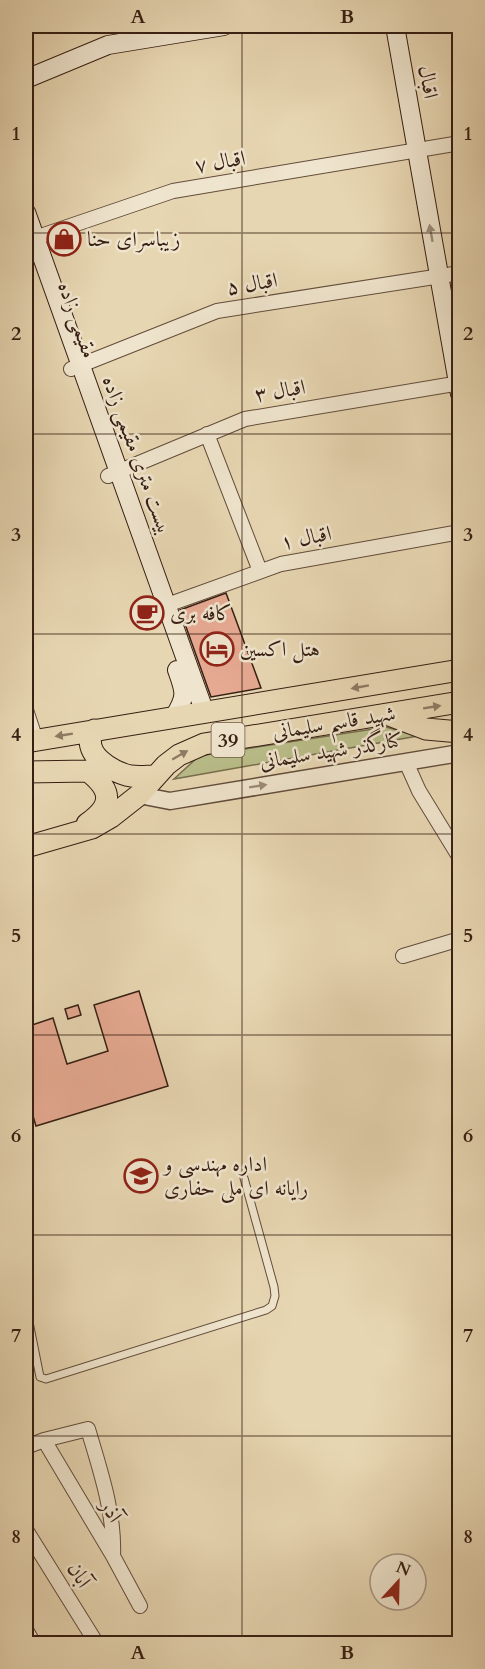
<svg xmlns="http://www.w3.org/2000/svg" width="485" height="1669" viewBox="0 0 485 1669" font-family="Cardo,Amiri,serif">
	<rect width="100%" height="100%" fill="#e7d6b2"/>
	<filter id="stains"><feTurbulence type="fractalNoise" baseFrequency=".00333" numOctaves="4"/><feColorMatrix values="0 0 0 0 .2 0 0 0 0 .09 0 0 0 0 .02 0 0 0 .5 -.17"/></filter>
	<radialGradient id="worn" r=".72"><stop offset=".6" stop-color="#630" stop-opacity="0"/><stop offset="1" stop-color="#630" stop-opacity=".3"/></radialGradient>
	<path fill="#b9bd89" stroke="#786e4e" stroke-width="1.5" d="M386,727L418,736L174,779L199,756Z"/>
	<path fill="#e6aa92" stroke="#361e12" stroke-width="1.5" d="M226,593L261,688L211,697L180,610Z
		M139,991L168,1086L36,1126L26,1093V1027L53,1018L67,1064L108,1051L94,1005Z
		M78,1005L81,1015L68,1019L65,1009Z"/>
	<g fill="none" stroke-linecap="round" stroke-linejoin="round">
		<defs>
			<path id="service" d="M26,1307L40,1377L46,1379L266,1310L272,1306L275,1296L274,1287L244,1178"/>
			<path id="minor" d="M26,241L173,191L460,143
				M71,369L217,311L460,273
				M207,434L260,571
				M108,476L245,419L460,383
				M156,609L281,564L460,532
				M26,710L36,740
				M406,762L419,791L460,858
				M403,956L460,939
				M44,1440L113,1556L140,1606
				M26,1447L44,1440L88,1429C100,1470 115,1513 113,1556
				M26,1530L97,1644
				M26,1630L34,1644"/>
			<path id="tertiary" d="M139,795L170,801L460,753"/>
			<path id="secondary" d="M395,26L460,394
				M26,79L108,45L224,26
				M26,212L205,713
				M174,717C187,696 185,692 177,670"/>
			<path id="trunk" d="M389,715L426,729L460,732
				M94,730C79,752 112,773 131,776C139,777 148,776 156,776
				M26,742L460,670
				M26,772L88,771C112,790 114,805 87,824
				M26,847L92,828L111,817L139,795L166,765L179,755L204,744L460,702"/>
		</defs>
		<use href="#service" stroke="#624c3a" stroke-width="9"/>
		<use href="#minor" stroke="#624c3a" stroke-width="16"/>
		<use href="#tertiary" stroke="#624c3a" stroke-width="19"/>
		<use href="#secondary" stroke="#361e12" stroke-width="20"/>
		<use href="#trunk" stroke="#361e12" stroke-width="23"/>
		<use href="#service" stroke="#efe4cd" stroke-width="7"/>
		<use href="#minor" stroke="#efe4cd" stroke-width="14"/>
		<use href="#tertiary" stroke="#efe4cd" stroke-width="16"/>
		<use href="#secondary" stroke="#efe4cd" stroke-width="18"/>
		<use href="#trunk" stroke="#e7d6b2" stroke-width="21"/>
	</g>
	<defs><path id="oneway-solid" d="M-6-.8H1V-3.2L6.5 0L1 3.2V.8H-6Z" transform="scale(1.5)"/></defs>
	<g fill="#9c8b79">
		<use href="#oneway-solid" transform="translate(431 233) rotate(-100)"/>
		<use href="#oneway-solid" transform="translate(258 786) rotate(-9)"/>
	</g>
	<g fill="#8e7a62">
		<use href="#oneway-solid" transform="translate(360 687) rotate(170)"/>
		<use href="#oneway-solid" transform="translate(432 707) rotate(-9)"/>
		<use href="#oneway-solid" transform="translate(64 735) rotate(171)"/>
		<use href="#oneway-solid" transform="translate(180 755) rotate(-30)"/>
	</g>
	<path fill="none" stroke="#361e12" stroke-width="1.5" stroke-opacity="0.55" d="M242,26V1644M26,233H460M26,434H460M26,634H460M26,834H460M26,1035H460M26,1235H460M26,1436H460"/>
	<defs>
		<symbol id="shop-ring" viewBox="-11 -11 22 22"><circle r="9.5" fill="#efe4cd" stroke="#8f2418" stroke-width="1.5"/><path d="M-5-2.5h2.3a2.7 3.5 0 0 1 5.4 0H5L5.5 6h-11ZM-1.5-2.5h3a1.5 2.3 0 0 0-3 0Z" fill="#8f2418"/></symbol>
		<symbol id="cafe-ring" viewBox="-11 -11 22 22"><circle r="9.5" fill="#efe4cd" stroke="#8f2418" stroke-width="1.5"/><path d="M-5.5-4.5H6V0H3Q3 3.5 0 3.5H-2.5Q-5.5 3.5-5.5 0ZM3-3.2v2h1.7v-2ZM-6 4.5H4V6H-6Z" fill="#8f2418"/></symbol>
		<symbol id="hotel-ring" viewBox="-11 -11 22 22"><circle r="9.5" fill="#efe4cd" stroke="#8f2418" stroke-width="1.5"/><path d="M-6-4.5h1.5V1H6V5H4.5V3h-9V5H-6ZM-4 0a1.8 1.8 0 1 1 3.6 0ZM.5 0V-2.5h3Q6-2.5 6 0Z" fill="#8f2418"/></symbol>
		<symbol id="university-ring" viewBox="-11 -11 22 22"><circle r="9.5" fill="#efe4cd" stroke="#8f2418" stroke-width="1.5"/><path d="M0-5L7-2L0 1L-7-2ZM-4 1L0 2.5L4 1V4Q0 6-4 4Z" fill="#8f2418"/></symbol>
	</defs>
	<g fill-rule="evenodd">
		<use href="#shop-ring" x="45" y="220" width="38" height="38"/>
		<use href="#cafe-ring" x="128" y="594" width="38" height="38"/>
		<use href="#hotel-ring" x="198" y="630" width="38" height="38"/>
		<use href="#university-ring" x="122" y="1157" width="38" height="38"/>
	</g>
	<g text-anchor="middle" dominant-baseline="central" stroke-width="5" stroke-linejoin="round" paint-order="stroke">
		<rect fill="#efe4cd" stroke="#6e594a" stroke-width="1.5" x="211.5" y="723" width="33" height="34" rx="4.5"/>
		<g font-size="20" font-weight="bold" fill="#361e12">
			<text x="228" y="740">39</text>
		</g>
		<g font-size="21" fill="#361e12" stroke="#efe4cd">
			<text transform="translate(428 82) rotate(80)">اقبال</text>
			<text transform="translate(220 162) rotate(-9)">اقبال ۷</text>
			<text transform="translate(252 284) rotate(-9)">اقبال ۵</text>
			<text transform="translate(77 320) rotate(71)">مقیمی زاده</text>
			<text transform="translate(280 391) rotate(-9)">اقبال ۳</text>
			<text transform="translate(137 455) rotate(70)">بیست متری مقیمی زاده</text>
			<text transform="translate(306 538) rotate(-11)">اقبال ۱</text>
			<text transform="translate(334 723) rotate(-9)">شهید قاسم سلیمانی</text>
			<text transform="translate(331 751) rotate(-9)">کنارگذر شهید سلیمانی</text>
			<text transform="translate(111 1511) rotate(59)">آذر</text>
			<text transform="translate(79 1575) rotate(58)">آبان</text>
		</g>
		<g font-size="21" fill="#361e12" stroke="#efe4cd" text-anchor="start">
			<text x="87" y="239">زیباسرای حنا</text>
			<text x="170" y="613">کافه بری</text>
			<text x="240" y="649">هتل اکسین</text>
			<text x="164" y="1164">اداره مهندسی و<tspan x="164" dy="24">رایانه ای ملی حفاری</tspan></text>
		</g>
	</g>
	<rect width="485" height="1669" fill="none" stroke="#e7d6b2" stroke-width="66"/>
	<g transform="translate(398 1582) rotate(22)"><circle r="28" fill="#efe4cd" stroke="#a59582" stroke-width="1.5"/>
	<path d="M0-4.5L10 22L0 15L-10 22Z" fill="#8f2418"/>
	<text y="-9" font-size="16" font-weight="bold" text-anchor="middle" fill="#361e12">N</text>
	</g>
	<rect x="33" y="33" width="419" height="1603" fill="none" stroke="#361e12" stroke-width="2"/>
	<g font-size="20" text-anchor="middle" font-weight="bold" fill="#361e12">
		<text x="138" y="23">A</text>
		<text x="347" y="23">B</text>
		<text x="16" y="140">1</text>
		<text x="468" y="140">1</text>
		<text x="16" y="340">2</text>
		<text x="468" y="340">2</text>
		<text x="16" y="541">3</text>
		<text x="468" y="541">3</text>
		<text x="16" y="741">4</text>
		<text x="468" y="741">4</text>
		<text x="16" y="942">5</text>
		<text x="468" y="942">5</text>
		<text x="16" y="1142">6</text>
		<text x="468" y="1142">6</text>
		<text x="16" y="1342">7</text>
		<text x="468" y="1342">7</text>
		<text x="16" y="1543">8</text>
		<text x="468" y="1543">8</text>
		<text x="138" y="1659">A</text>
		<text x="347" y="1659">B</text>
	</g>
	<rect width="100%" height="100%" filter="url(#stains)"/>
	<rect width="100%" height="100%" fill="url(#worn)"/>
</svg>
